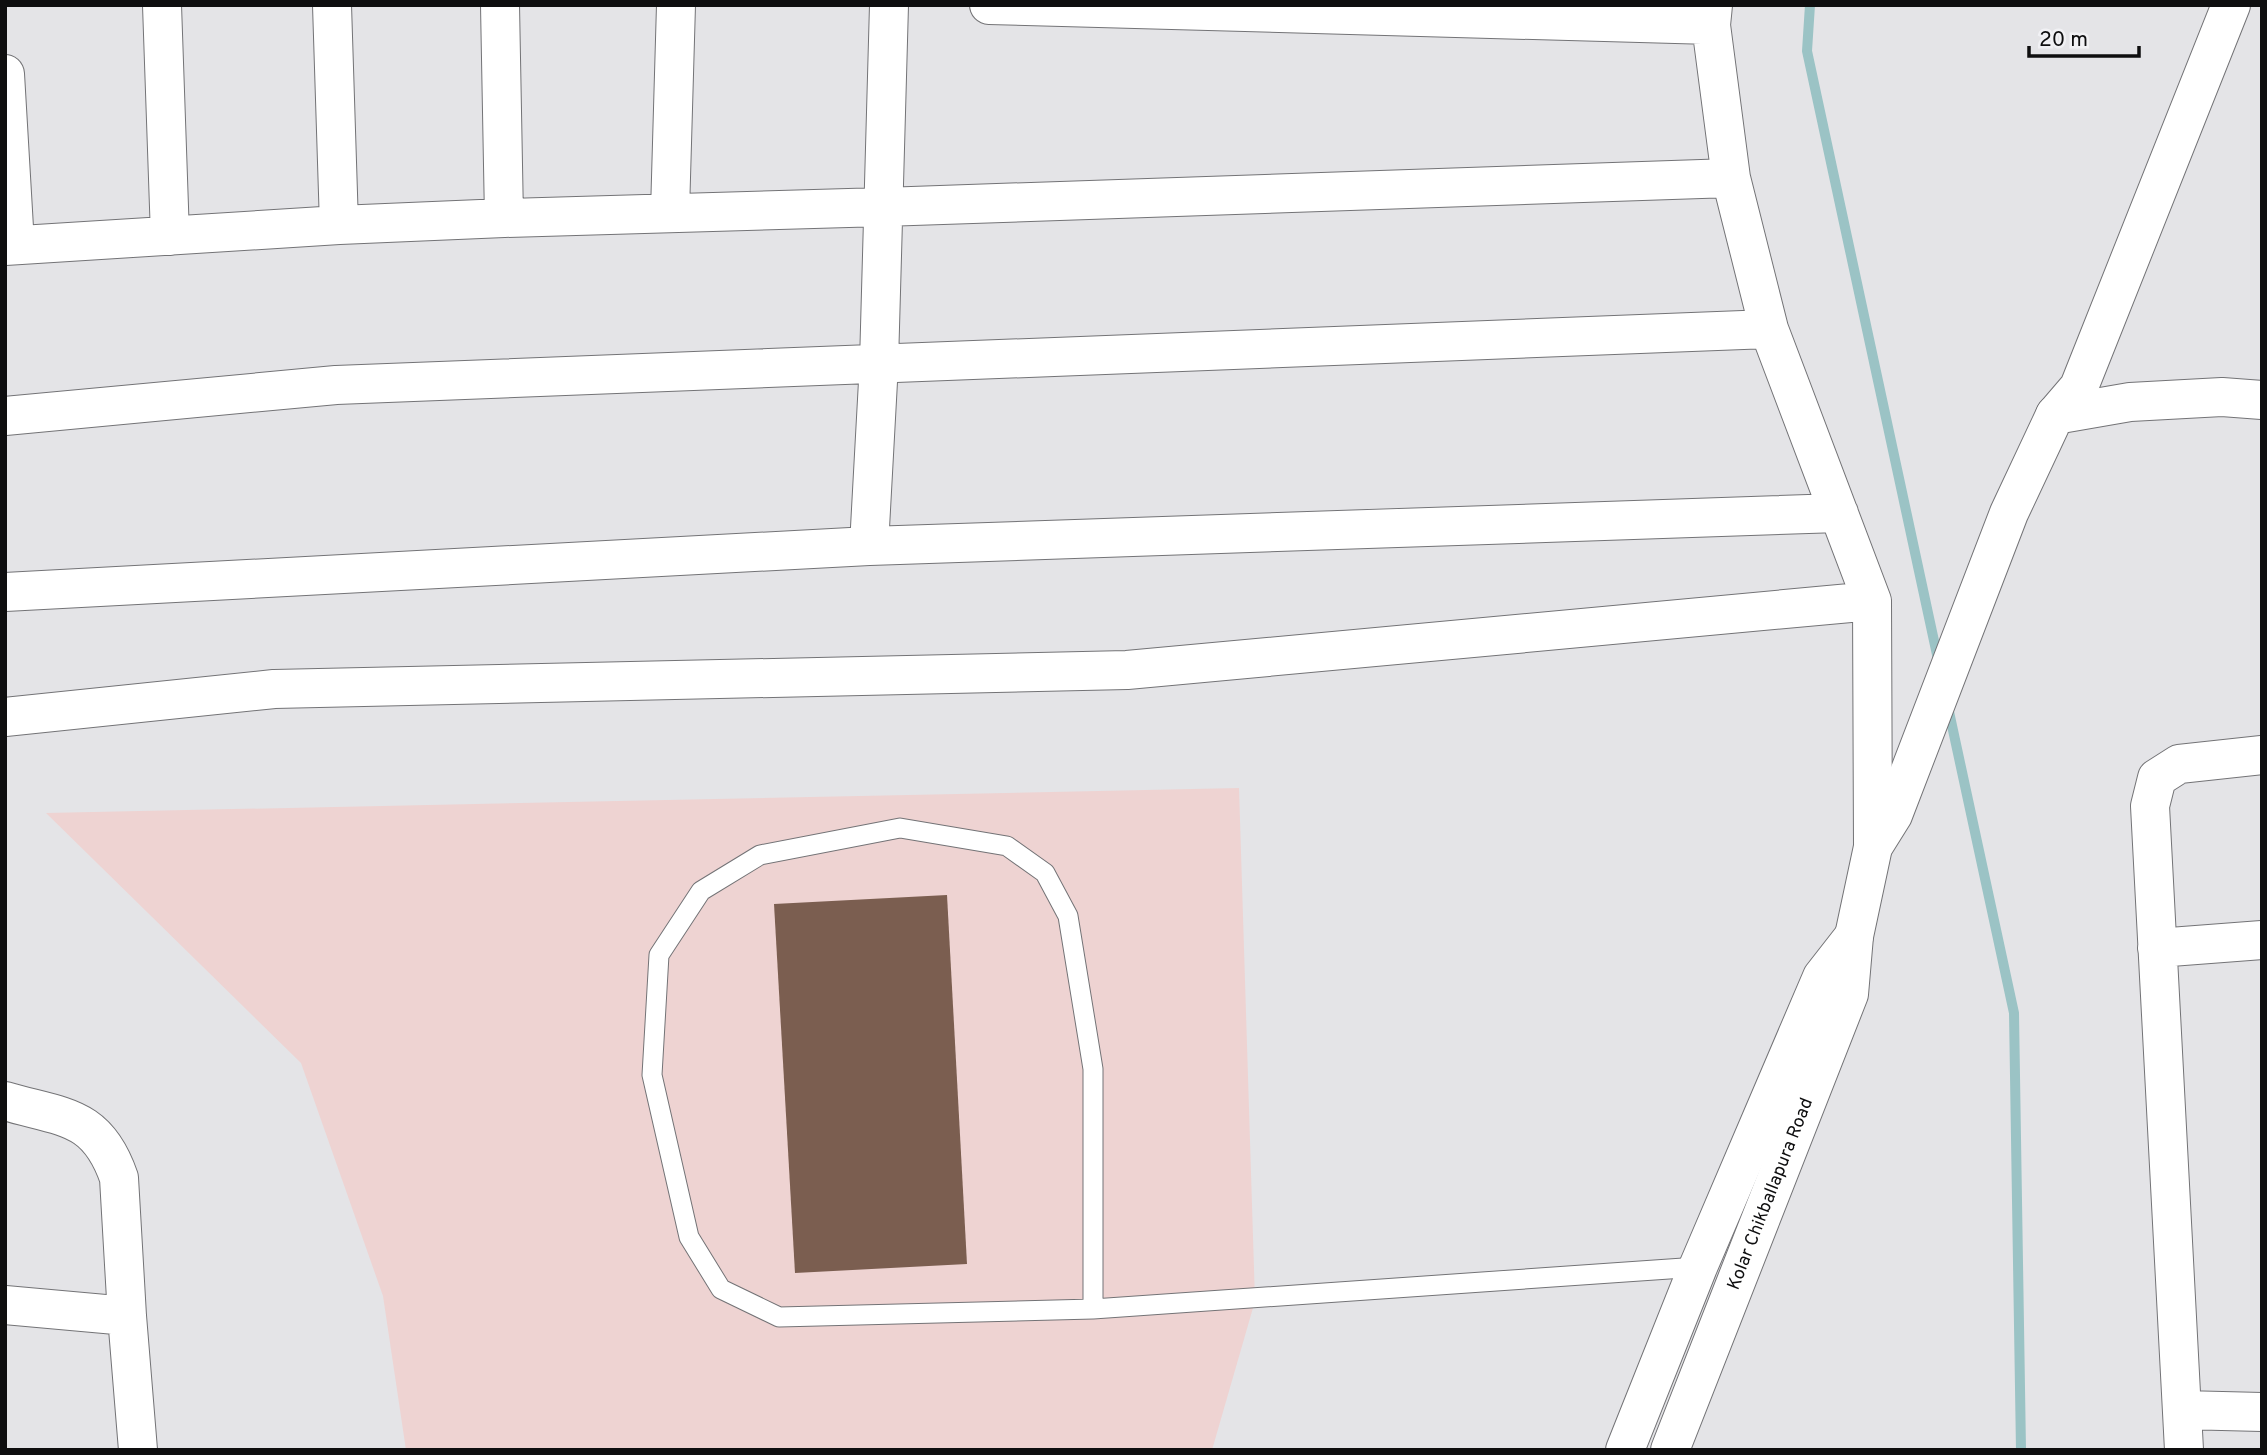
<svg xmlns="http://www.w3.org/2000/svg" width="2267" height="1455" viewBox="0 0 2267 1455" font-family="Overpass,sans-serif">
	<rect width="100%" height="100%" fill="#e4e4e7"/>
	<path fill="#eed3d2" d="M1239,788L1255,1301L1212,1450H406L383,1296L301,1063L46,813Z"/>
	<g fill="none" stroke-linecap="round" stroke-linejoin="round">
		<path stroke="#9bc3c5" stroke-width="10" d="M1810,5L1807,51L1939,664
			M1948,707L2014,1013L2021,1450"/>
	</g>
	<path fill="#7b5e50" d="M947,895L967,1264L795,1273L774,904Z"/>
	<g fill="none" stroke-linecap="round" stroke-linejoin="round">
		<defs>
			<path id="lane" d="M1093,1309V1069L1068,916L1045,873L1007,846L900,828L760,855L701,891L659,955L652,1075L689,1237L721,1289L779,1317L1093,1309L1698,1267"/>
			<path id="street" d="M162,5L170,236
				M332,5L339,225
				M500,5L504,218
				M989,5L1711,25
				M1713,5L1711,25L1731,178L1769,329L1872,601L1873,847
				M5,74L15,245
				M670,212L676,5
				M5,246L339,225L504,218L883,207L1731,178
				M2055,415L2079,387L2231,5
				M5,416L336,385L1769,329
				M869,546L879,363L889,5
				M5,592L869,546L1839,513
				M5,717L274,689L1127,670L1872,601
				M2157,948L2262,940
				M5,1101C63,1118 97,1114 119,1178L127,1316L138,1450
				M5,1305L127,1316
				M2182,1410L2262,1412
				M2184,1450L2150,806L2157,778L2179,764L2262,755"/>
			<g id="primary">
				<path d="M1625,1450L1698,1267L1822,977L1854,936"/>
				<path id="s1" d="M1670,1450L1849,994L1854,936L1873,847L1893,815L2009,513L2055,415L2130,402L2222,397L2262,400"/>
			</g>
		</defs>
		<use href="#lane" stroke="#737376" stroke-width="21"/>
		<use href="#street" stroke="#737376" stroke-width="40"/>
		<use href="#primary" stroke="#737376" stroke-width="40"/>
		<use href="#lane" stroke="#fff" stroke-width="19"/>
		<use href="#street" stroke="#fff" stroke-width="38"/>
		<use href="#primary" stroke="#fff" stroke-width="38"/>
	</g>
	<g text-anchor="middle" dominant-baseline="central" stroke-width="5" stroke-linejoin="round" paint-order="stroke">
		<g font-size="18" fill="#0e0e0f" stroke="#f1f1f4">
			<text stroke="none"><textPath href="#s1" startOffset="275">Kolar Chikballapura Road</textPath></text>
		</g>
	</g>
	<rect width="2267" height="1455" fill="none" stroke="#0e0e0f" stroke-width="14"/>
	<path d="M2029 46v10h110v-10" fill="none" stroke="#0e0e0f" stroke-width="3.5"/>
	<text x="2039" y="46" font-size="21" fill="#0e0e0f" stroke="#f1f1f4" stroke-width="5" paint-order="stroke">20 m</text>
</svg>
